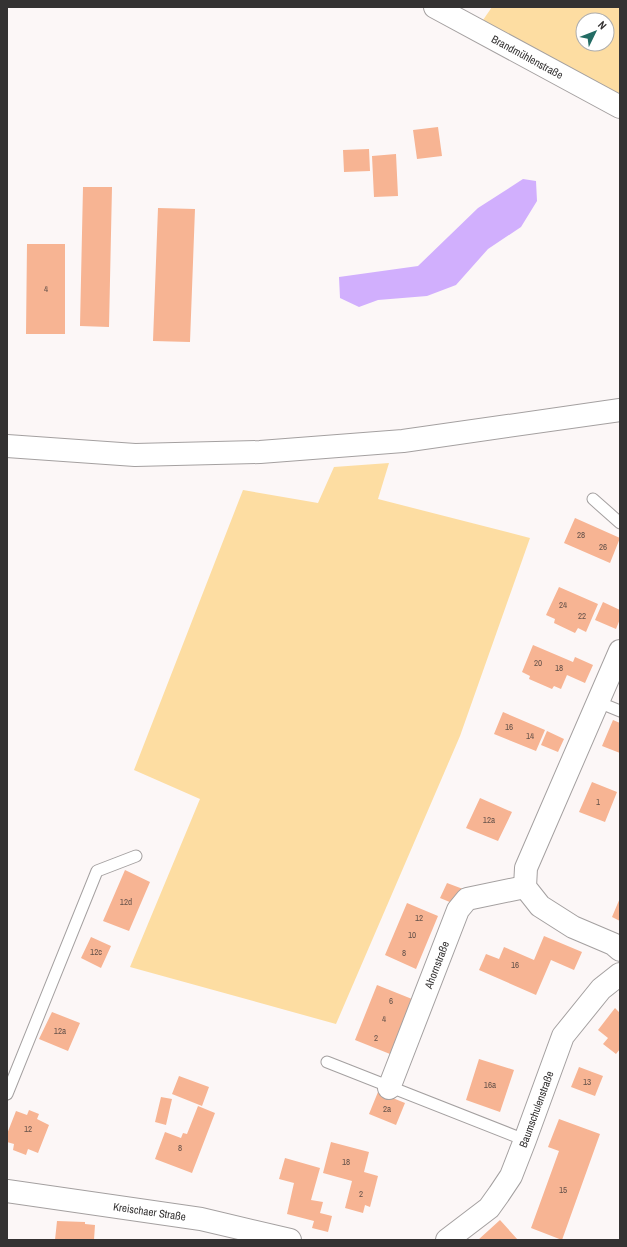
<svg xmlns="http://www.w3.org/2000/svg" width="627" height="1247" viewBox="0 0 627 1247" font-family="'Archivo Narrow',sans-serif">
	<rect width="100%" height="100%" fill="#fcf7f7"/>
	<path fill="#fddda2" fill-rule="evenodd" d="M492,7H620V96L483,20ZM583,20H607V44H583Z
		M389,463L378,499L530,538L460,736L336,1024L130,967L200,799L134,770L243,490L318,503L334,467Z"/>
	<path fill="#d1affd" d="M523,179L536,181L537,201L521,227L488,249L456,285L427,296L378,300L359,307L340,298L339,277L418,266L478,208Z"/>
	<path fill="#f7b493" d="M438,127L442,156L417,159L413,130Z
		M369,149L370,171L344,172L343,150Z
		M396,154L398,196L374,197L372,156Z
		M83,187H112L109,327L80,326Z
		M158,208L195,209L190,342L153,341Z
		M27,244H65V334H26Z
		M575,518L620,538L610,563L564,543Z
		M559,587L598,604L586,632L578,628L575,633L554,623L555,619L546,615Z
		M603,602L620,610V619L616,629L595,620Z
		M533,645L573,662L575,657L593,665L585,683L567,675L561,689L554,686L552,689L529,679L530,676L522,672Z
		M503,712L545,730L536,751L494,734Z
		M613,720L620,723V753L602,746Z
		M547,731L564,739L558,752L541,745Z
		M592,782L617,792L605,822L579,812Z
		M480,798L512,812L498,841L466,828Z
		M125,870L150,882L129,931L103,921Z
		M447,883L463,889L457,905L440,898Z
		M620,898V921L612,917Z
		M407,903L438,916L416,969L385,955Z
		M544,936L582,952L574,970L551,960L536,995L479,970L486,954L499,959L504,947L534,960Z
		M91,937L111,946L101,968L81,958Z
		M377,985L412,999L390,1054L355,1040Z
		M615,1008L620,1013V1049L616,1054L603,1044L608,1038L598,1030Z
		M52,1012L80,1023L68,1051L39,1039Z
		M479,1059L514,1070L500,1112L466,1100Z
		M579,1067L603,1076L595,1096L571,1087Z
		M179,1076L209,1087L202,1106L172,1094Z
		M378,1092L405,1103L396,1125L369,1114Z
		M161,1097L172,1099L166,1125L155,1122Z
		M198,1106L215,1113L192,1173L155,1159L165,1132L181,1138L183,1133L187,1134Z
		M29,1110L39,1114L37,1119L49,1125L38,1153L28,1149L26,1155L13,1150L14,1144L7,1142V1134L16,1111L27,1115Z
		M559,1119L600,1134L562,1240L531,1228L559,1151L548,1147Z
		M331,1142L369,1152L364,1172L378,1176L370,1207L365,1205L363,1213L345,1208L352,1181L323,1173Z
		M285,1158L320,1168L311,1200L323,1202L320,1213L332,1216L328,1232L312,1228L314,1221L287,1214L294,1183L279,1179Z
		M500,1220L518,1240H478Z
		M57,1221L85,1222V1224L95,1225L94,1240H55Z"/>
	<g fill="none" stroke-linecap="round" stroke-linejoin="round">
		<defs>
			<path id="service" d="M593,499L620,523
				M598,702L620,711
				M327,1062L525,1140
				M7,1094L97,871L136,856"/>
			<g id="minor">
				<path id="s1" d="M435,7L620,107"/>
				<path d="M620,651L526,868L525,887L540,906L573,927L613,944L620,950"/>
				<path id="s2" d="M389,1088L458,910L467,899L525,887"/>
				<path id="s3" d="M7,1191L201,1219L290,1240"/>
				<path id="s4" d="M447,1240L489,1208L499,1194L511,1176L525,1140L563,1036L601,989L620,974"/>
			</g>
			<path id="secondary" d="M7,446L135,455L260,452L403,441L620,410"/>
		</defs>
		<use href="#service" stroke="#a4a0a0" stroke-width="13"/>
		<use href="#minor" stroke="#a4a0a0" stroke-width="24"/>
		<use href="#secondary" stroke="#a4a0a0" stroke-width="24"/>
		<use href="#service" stroke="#fff" stroke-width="11"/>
		<use href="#minor" stroke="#fff" stroke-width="22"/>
		<use href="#secondary" stroke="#fff" stroke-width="22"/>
	</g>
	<g text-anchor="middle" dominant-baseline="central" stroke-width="3" stroke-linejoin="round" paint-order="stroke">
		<g font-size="9" fill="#65524a">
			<text x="46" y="289">4</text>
			<text x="581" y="535">28</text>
			<text x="603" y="547">26</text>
			<text x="563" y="605">24</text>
			<text x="582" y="616">22</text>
			<text x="538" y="663">20</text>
			<text x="559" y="668">18</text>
			<text x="509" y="727">16</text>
			<text x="530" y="736">14</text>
			<text x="598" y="802">1</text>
			<text x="489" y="820">12a</text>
			<text x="126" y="902">12d</text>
			<text x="419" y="918">12</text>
			<text x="412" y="935">10</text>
			<text x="96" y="952">12c</text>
			<text x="404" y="953">8</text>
			<text x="515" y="965">16</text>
			<text x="391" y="1001">6</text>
			<text x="384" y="1019">4</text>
			<text x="60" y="1031">12a</text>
			<text x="376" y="1038">2</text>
			<text x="587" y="1082">13</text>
			<text x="490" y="1085">16a</text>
			<text x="387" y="1109">2a</text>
			<text x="28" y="1129">12</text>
			<text x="180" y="1148">8</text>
			<text x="346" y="1162">18</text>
			<text x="563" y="1190">15</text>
			<text x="361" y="1194">2</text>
		</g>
		<g font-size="11" fill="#343232" stroke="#fff">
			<text stroke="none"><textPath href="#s1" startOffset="105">Brandmühlenstraße</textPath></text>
			<text stroke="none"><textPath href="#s2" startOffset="132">Ahornstraße</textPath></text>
			<text stroke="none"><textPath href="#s4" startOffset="163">Baumschulenstraße</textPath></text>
			<text stroke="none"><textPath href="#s3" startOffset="144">Kreischaer Straße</textPath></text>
		</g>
	</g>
	<rect width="627" height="1247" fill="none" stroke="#343232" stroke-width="16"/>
	<g transform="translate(595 32) rotate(47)"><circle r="19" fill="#ffffff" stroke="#aeadad"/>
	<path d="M0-3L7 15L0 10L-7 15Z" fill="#236c64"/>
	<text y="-6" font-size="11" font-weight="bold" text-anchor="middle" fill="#343232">N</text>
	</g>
</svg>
